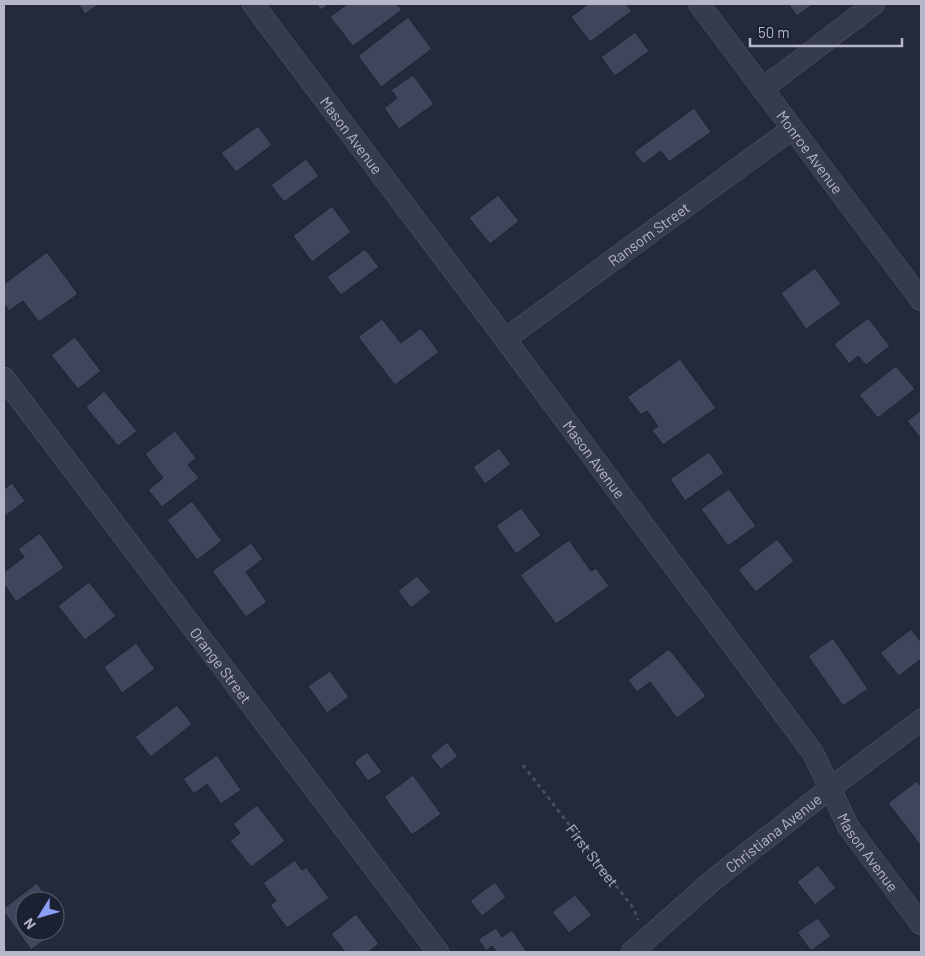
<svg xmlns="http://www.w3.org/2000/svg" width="925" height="956" viewBox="0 0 925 956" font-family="Barlow,sans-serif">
	<rect width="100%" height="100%" fill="#24293c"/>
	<path fill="#40455c" stroke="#1e2333" d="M78,4H99L85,14Z
		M316,4H329L321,10Z
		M347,4H397L402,10L353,46L330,17Z
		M588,4H626L632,11L590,42L571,17Z
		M788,4H813L797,16Z
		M408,17L432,49L381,87L358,56Z
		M635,32L649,51L615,76L601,57Z
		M413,75L434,104L399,129L384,108L397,98L391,90Z
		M694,108L711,132L669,162L661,151L643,164L634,152Z
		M258,126L272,145L236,172L221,153Z
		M306,159L319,176L284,202L271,185Z
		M498,195L519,221L490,244L469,218Z
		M332,206L351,232L312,262L293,236Z
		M365,249L379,267L341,295L327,277Z
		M47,252L78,294L39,322L23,301L9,311L4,304V284Z
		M815,268L841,304L806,329L781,293Z
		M868,318L890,346L866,365L858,356L849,364L834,344Z
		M382,319L401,343L421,328L439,352L395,385L358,337Z
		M75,337L101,371L78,389L51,355Z
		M680,359L716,408L663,445L652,430L658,426L647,411L641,415L627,397Z
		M896,366L915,389L878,418L859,395Z
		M104,391L137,431L118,446L86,407Z
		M921,410V439L907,421Z
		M175,431L196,458L188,465L199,478L162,507L148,490L163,478L145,454Z
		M499,448L511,464L485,484L473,467Z
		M709,452L724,473L685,501L670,479Z
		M12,483L25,501L4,517V489Z
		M729,489L756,526L728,546L701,509Z
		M192,501L222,541L197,560L167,520Z
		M521,508L541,535L516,554L496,526Z
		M40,533L64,568L16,602L4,584V572L24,557L18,549Z
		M777,539L794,561L756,592L738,570Z
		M569,540L591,571L596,568L609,586L556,624L520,575Z
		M251,543L263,559L246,572L267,602L246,617L212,571Z
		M417,576L431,592L411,608L398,591Z
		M89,582L116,616L85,640L58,606Z
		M911,629L921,642V659L899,676L880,653Z
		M833,638L868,689L843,706L808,656Z
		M136,643L155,669L122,693L104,667Z
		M669,649L706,696L677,718L650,682L637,692L628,680Z
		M330,671L349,697L327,713L308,686Z
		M177,705L192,724L151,757L135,737Z
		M447,742L458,756L441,769L430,756Z
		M367,752L382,772L368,781L354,762Z
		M217,755L241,790L221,804L207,784L194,794L183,779Z
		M413,775L441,814L412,835L384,797Z
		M917,781L921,786V846L888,803Z
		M257,805L285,841L251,867L230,841L240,833L233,824Z
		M295,860L302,870L306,867L329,898L287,928L270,905L276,901L263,883Z
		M818,865L836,888L815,905L797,882Z
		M495,882L506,897L482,916L470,901Z
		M37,883L49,901H25V931H55V926L58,930L31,950L4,912V908Z
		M575,895L592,915L569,933L552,912Z
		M356,914L379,944L368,952H345L331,934Z
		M818,918L831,936L811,951L797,932Z
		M496,928L502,937L512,930L527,952H496L492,946L486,951L478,939Z"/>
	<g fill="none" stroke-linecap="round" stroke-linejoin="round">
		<defs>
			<g id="minor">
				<path id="s2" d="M253,4L505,339L813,753L849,828L921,924"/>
				<path id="s3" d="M699,4L921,300"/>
				<path d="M762,89L874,4"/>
				<path id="s4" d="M505,339L792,129"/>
				<path id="s5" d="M4,378L438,952"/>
				<path id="s6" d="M632,952L712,881L829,789L921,720"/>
			</g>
		</defs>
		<use href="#minor" stroke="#525767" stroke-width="22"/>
		<path stroke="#405157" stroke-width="3" stroke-dasharray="4 4" stroke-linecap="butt" id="s1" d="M523,765L634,909L638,920"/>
		<use href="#minor" stroke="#373c4c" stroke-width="21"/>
	</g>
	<g text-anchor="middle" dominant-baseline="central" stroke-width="4.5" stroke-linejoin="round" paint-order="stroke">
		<g font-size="15" fill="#b3b7c7" stroke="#1c2131">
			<text stroke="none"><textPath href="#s2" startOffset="164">Mason Avenue</textPath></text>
			<text stroke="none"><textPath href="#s3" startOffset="185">Monroe Avenue</textPath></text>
			<text stroke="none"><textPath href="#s4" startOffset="178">Ransom Street</textPath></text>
			<text stroke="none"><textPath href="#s2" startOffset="569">Mason Avenue</textPath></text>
			<text stroke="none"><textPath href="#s5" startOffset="360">Orange Street</textPath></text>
			<text stroke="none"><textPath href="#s6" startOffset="185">Christiana Avenue</textPath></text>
			<text stroke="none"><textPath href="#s2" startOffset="1049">Mason Avenue</textPath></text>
			<text stroke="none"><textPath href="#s1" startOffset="114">First Street</textPath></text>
		</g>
	</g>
	<rect width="925" height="956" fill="none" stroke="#b3b7c7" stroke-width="10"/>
	<g transform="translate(40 916) rotate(233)"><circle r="24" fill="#1c2131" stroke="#585d6d"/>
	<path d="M0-4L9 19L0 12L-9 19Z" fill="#8a9ef6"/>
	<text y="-8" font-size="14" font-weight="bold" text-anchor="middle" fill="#b3b7c7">N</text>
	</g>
	<path d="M750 38v8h152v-8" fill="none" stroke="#b3b7c7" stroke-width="2.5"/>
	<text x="758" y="38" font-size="15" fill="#b3b7c7" stroke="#1c2131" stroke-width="4" paint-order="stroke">50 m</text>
</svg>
